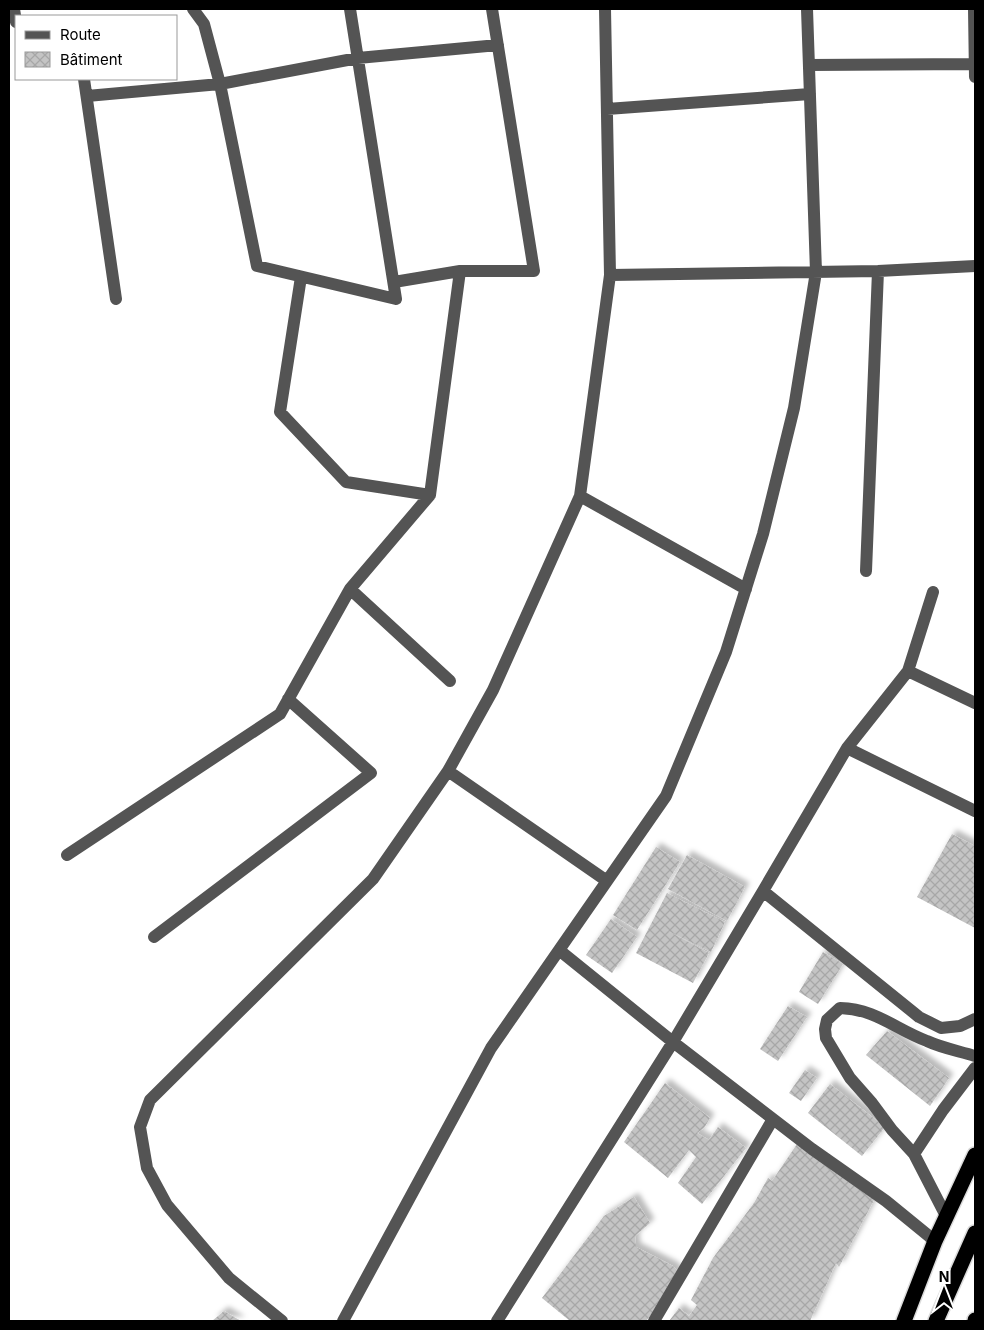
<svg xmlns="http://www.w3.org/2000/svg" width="984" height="1330" viewBox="0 0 984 1330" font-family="Inter,sans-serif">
	<defs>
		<pattern id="building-cross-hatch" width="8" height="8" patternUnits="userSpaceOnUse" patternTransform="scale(1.25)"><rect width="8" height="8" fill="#c4c4c4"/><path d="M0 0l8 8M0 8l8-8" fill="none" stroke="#a7a7a7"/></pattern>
		<filter id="shadow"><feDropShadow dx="4.5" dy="-4.5" stdDeviation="2.5" flood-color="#0004"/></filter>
	</defs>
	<rect width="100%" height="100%" fill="#fff"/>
	<path fill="url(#building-cross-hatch)" filter="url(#shadow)" d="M952,834L975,846V928L917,897Z
		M656,847L680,862L637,930L613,915Z
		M687,855L745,887L727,921L668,889Z
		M667,893L725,922L711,952L666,930L709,953L693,983L636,953Z
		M611,919L637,937L612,973L586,955Z
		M823,952L843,964L818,1004L799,992Z
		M788,1006L807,1017L778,1061L760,1049Z
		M887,1031L949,1078L930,1106L866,1055Z
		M805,1070L817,1078L801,1101L789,1093Z
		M665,1083L710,1118L704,1128L697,1133L709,1140L718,1127L746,1148L702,1204L678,1183L696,1157L689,1150L668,1178L624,1142Z
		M830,1084L885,1127L862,1156L808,1113Z
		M797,1144L874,1200L839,1267L836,1263L810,1321H669L679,1308L689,1316L697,1305L691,1300L713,1258L754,1203L768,1178L772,1181Z
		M634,1197L650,1223L635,1236L636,1247L673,1266L678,1271L662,1302L646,1321H570L542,1298L604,1216Z
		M224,1311L241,1321H212Z"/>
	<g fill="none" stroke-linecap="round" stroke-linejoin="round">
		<defs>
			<path id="highway" d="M904,1321L935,1241L975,1155
				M936,1321L975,1233
				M975,1321V1320"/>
		</defs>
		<use href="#highway" stroke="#dbdbdb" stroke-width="18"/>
		<path stroke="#545454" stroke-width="12" d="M14,9L16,22
			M193,9L204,24L220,84L257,266L396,299L350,9
			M974,9L975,77
			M809,65L975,64
			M84,79L116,299
			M87,96L220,84L358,58L498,45
			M607,109L810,94
			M610,275L878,271L975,266
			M301,277L280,412L346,482L430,495
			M394,282L460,271H534L492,9
			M580,496L746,589
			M866,571L878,271
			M350,589L450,681
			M908,671L975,703
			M847,748L975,811
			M448,771L607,881
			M67,855L280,714L350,589L430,495L460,271
			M763,891L919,1017L941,1028L960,1026L975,1019
			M154,937L371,773L288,699
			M559,950L673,1042L812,1149L886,1201L935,1241
			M914,1154L943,1110L975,1068
			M946,1216L914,1154L892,1130L872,1103L850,1078L826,1038L825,1029L827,1020L840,1008C876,1009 895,1029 927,1041C942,1048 959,1051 975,1056
			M282,1321L229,1278L167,1205L147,1168L140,1127L150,1100L373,879L448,771L493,690L580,496L610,275L605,9
			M343,1321L491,1048L666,796L726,652L763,534L794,408L816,272L807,9
			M497,1321L673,1042L763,891L847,748L908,671L933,592
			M654,1321L773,1119"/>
		<use href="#highway" stroke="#000" stroke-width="15"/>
	</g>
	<rect width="984" height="1330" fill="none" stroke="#000000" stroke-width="20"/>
	<rect x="15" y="15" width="162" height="65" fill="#ffffff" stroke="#999999"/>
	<rect x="25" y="31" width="25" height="8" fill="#545454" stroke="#999999"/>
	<text x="60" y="40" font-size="15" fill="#000000">Route</text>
	<rect x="25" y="52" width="25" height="15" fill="url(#building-cross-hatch)" stroke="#999999"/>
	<text x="60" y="65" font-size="15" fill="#000000">Bâtiment</text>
	<g transform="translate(944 1290)" stroke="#ffffff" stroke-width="4" paint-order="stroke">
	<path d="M0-4L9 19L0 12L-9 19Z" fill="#000000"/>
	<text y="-8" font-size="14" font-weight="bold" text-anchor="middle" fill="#000000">N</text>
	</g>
</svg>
